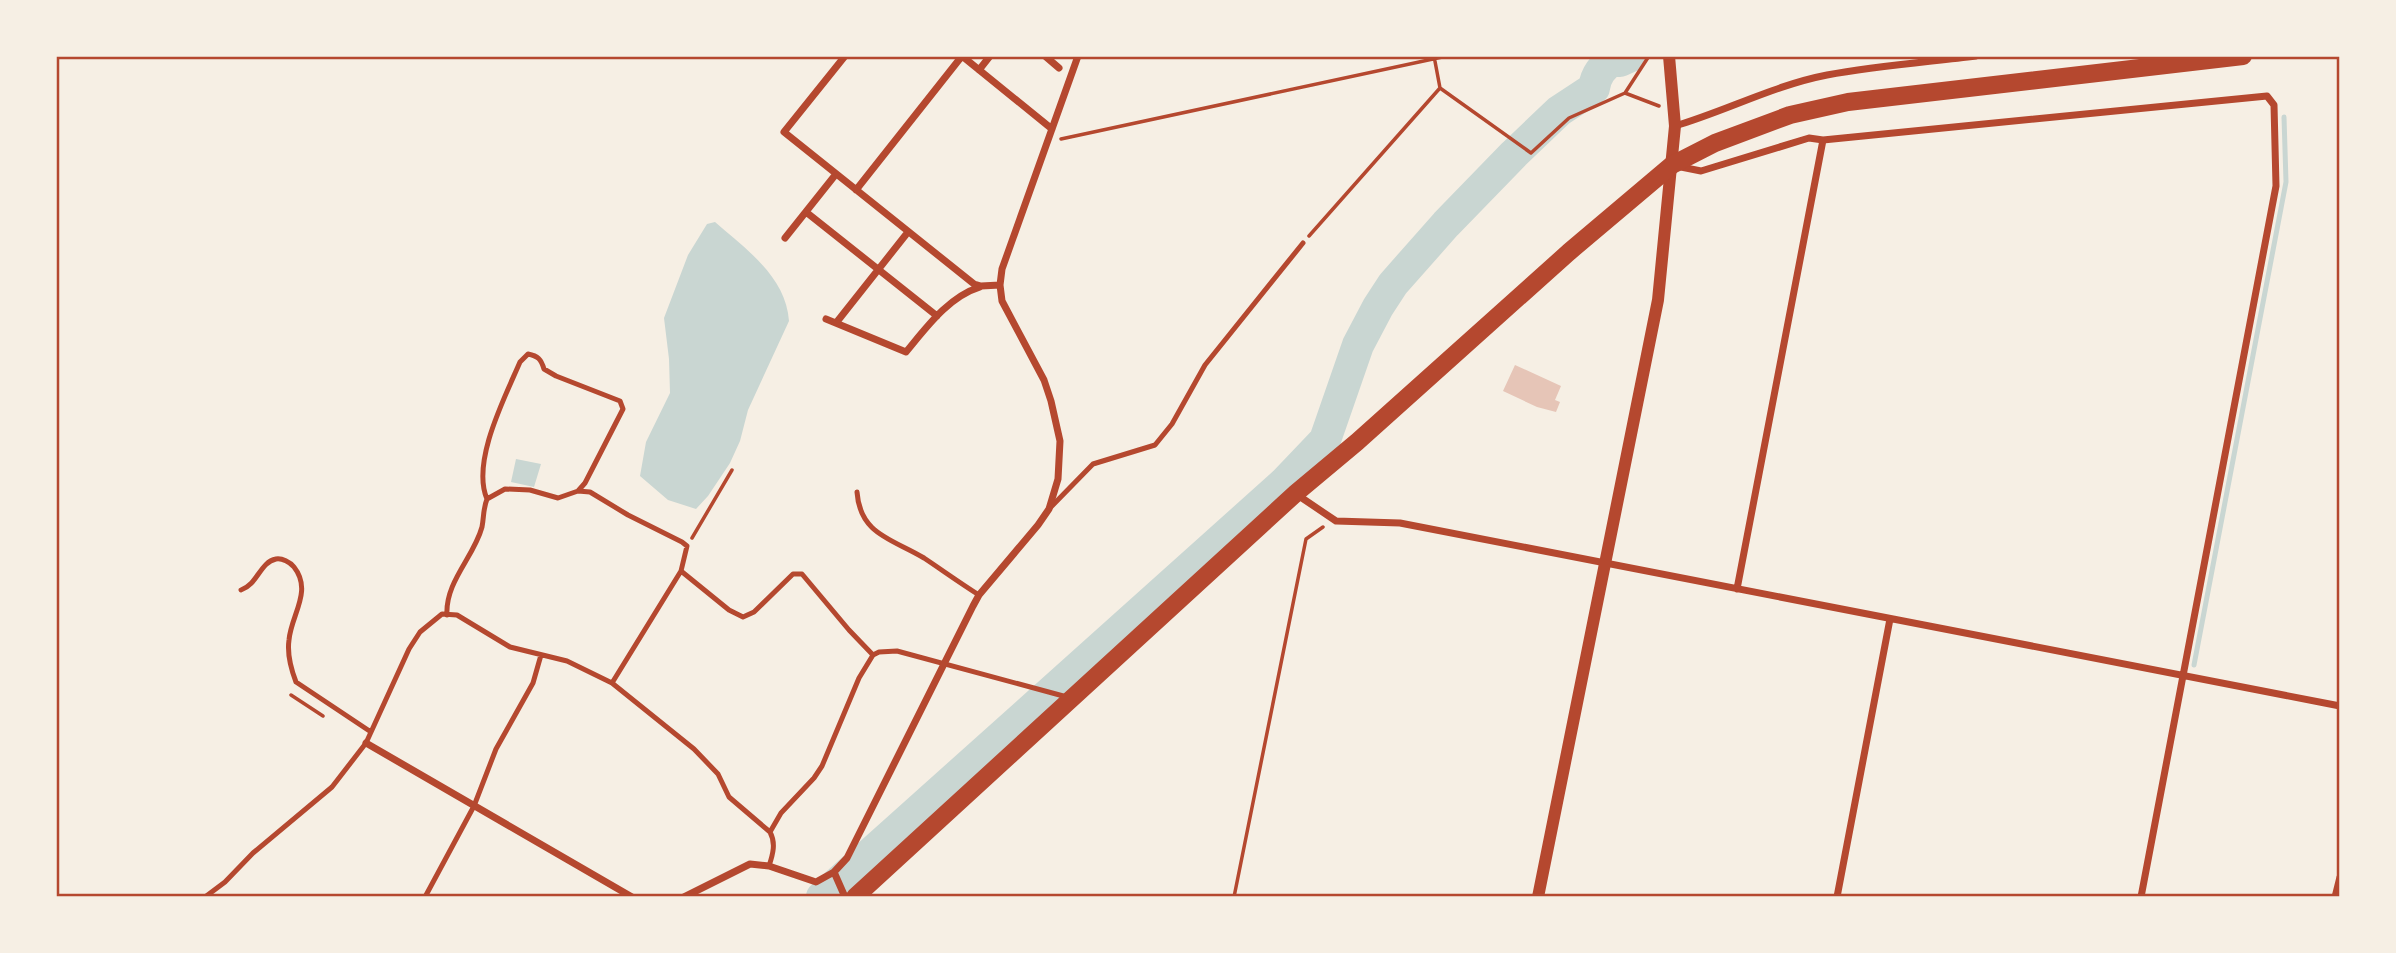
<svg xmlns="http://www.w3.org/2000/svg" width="2396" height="953" viewBox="0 0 2396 953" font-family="Poppins,sans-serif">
	<rect width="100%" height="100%" fill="#f6efe4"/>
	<path fill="#c9d6d2" d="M715,222C746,249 786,277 789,321L748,410L740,441L730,463L708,496L696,509L668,500L640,476L646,442L670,393L669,359L664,318L688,255L707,224Z
		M516,459L541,464L534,487L511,482Z"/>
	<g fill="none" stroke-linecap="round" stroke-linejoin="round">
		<path stroke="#c9d6d2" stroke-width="5" d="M2194,665L2286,182L2284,117"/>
		<path stroke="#c9d6d2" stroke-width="32" d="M822,897L1284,483L1325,440L1358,345L1378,307L1393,284L1446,224L1514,154L1559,111L1594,88C1596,74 1602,68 1613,59L1620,61L1631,56"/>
	</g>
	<path fill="#e6c5b7" d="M1515,365L1561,386L1555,400L1560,402L1556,412L1537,407L1503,391Z"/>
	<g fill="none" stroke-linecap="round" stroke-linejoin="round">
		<path stroke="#b5482f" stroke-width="3.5" d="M1434,56L1440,88
			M1625,93L1659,106
			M1061,139L1447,56
			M1309,236L1440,88L1531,153L1569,118L1625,93L1649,56
			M692,538L732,470
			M291,695L323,716
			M1234,897L1306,539L1323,527"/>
		<path stroke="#b5482f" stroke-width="5" d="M857,492C860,535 893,539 924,558C942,570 960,583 979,595
			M487,499C471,462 505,397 520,362L528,354C538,356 541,359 544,369L556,376L620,401L623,409L585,483L578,491
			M1049,509L1093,464L1155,445L1172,424L1205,365L1303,243
			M681,571L729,610L743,617L754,612L793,574H802L849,630L873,655L879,652L897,651L1067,697
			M241,590C258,584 260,562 276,559C282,558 290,562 294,567C313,591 291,615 289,640C287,654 291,669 296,682L371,732
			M447,615C445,582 474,557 482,527C484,517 483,509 487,499L505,489L530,490L558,498L578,491L590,492L628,515L682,542L687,546L681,571L612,683
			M770,832L781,813L814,778L822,766L859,678L873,655
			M205,897L225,882L253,853L332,787L366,743L409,649L420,632L442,614L457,615L510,647L567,661L612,683L694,749L718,774L729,797L770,832C776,843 773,854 769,866
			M425,897L474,806L496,749L533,683L541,655"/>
		<path stroke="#b5482f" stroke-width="7" d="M845,56L784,132L974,284L981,286L1000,285
			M962,56L1052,129
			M1045,56L1059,68
			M979,70L990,56
			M1675,126C1726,111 1775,85 1827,75C1876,66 1927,62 1976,56
			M1676,166L1701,171L1809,138L1823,140
			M856,190L962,56
			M806,212L937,316
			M785,238L836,174
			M826,319L906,352C926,328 948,297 980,287
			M836,323L908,232
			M1296,494L1336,521L1400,523L2340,706
			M1737,589L1823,140L2267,96L2274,105L2276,186L2141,897
			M366,743L632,897
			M834,872L845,897
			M684,897L750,864L769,866L816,882L834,872L847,858L973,606L979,595L1038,525L1049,509L1058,479L1060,441L1051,401L1044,380L1002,301L1000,285L1002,269L1078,56
			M1837,897L1890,619
			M2335,897L2340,877"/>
		<path stroke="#b5482f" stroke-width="12" d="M1538,897L1658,300L1675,126L1669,56"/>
		<path stroke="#b5482f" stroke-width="18" d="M855,897L1296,493L1357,442L1569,252L1672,165L1715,143L1790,115L1848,102L2243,56"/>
	</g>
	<rect width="2396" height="953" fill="none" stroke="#f6efe4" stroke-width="116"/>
	<rect x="58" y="58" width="2280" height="837" fill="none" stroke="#b5482f" stroke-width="2.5"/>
</svg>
